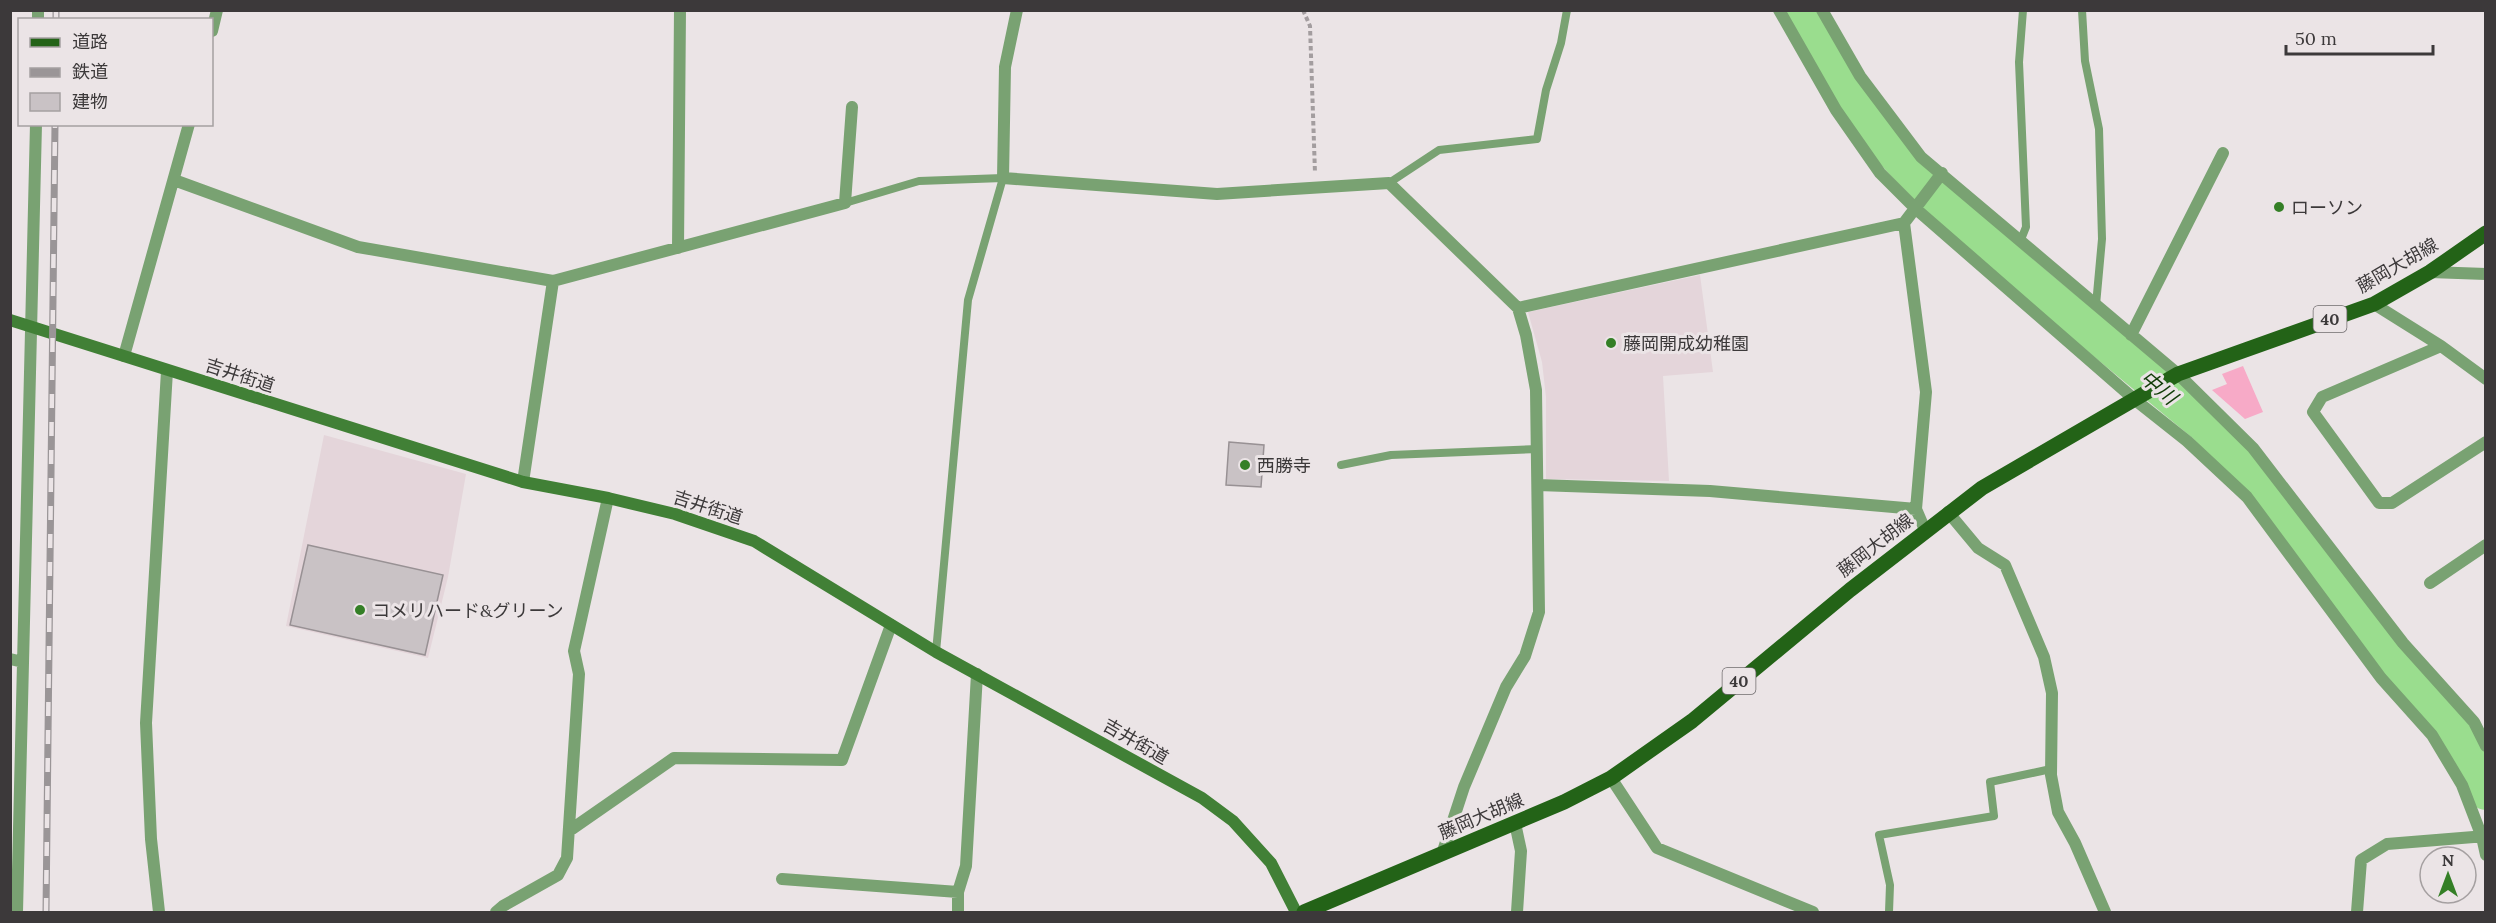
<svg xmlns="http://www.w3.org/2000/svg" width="2496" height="923" viewBox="0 0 2496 923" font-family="Lora,'Noto Sans JP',serif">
	<rect width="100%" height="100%" fill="#ebe4e6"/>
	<path fill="#e4d5da" d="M1700,275L1713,372L1663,376L1669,481L1546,479V397L1542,362L1528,312Z
		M324,435L466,474L448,577L428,658L286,626Z"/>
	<path fill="#f7aac7" d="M2243,366L2263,412L2245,419L2212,390L2227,384L2222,374Z"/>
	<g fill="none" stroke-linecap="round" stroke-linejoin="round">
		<path stroke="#9add8e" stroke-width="36" d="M1800,10L1819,47L1869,125L1911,171L1964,223L2044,292L2204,424L2261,483L2299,536L2351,599L2370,638L2420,696L2457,734L2477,769L2486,792"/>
	</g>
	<path fill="#c9c2c5" stroke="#989194" stroke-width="1.5" d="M1229,442L1264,445L1261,487L1226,485Z
		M308,545L443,575L425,655L290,625Z"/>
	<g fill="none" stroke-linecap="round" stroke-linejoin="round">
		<path stroke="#a39d9f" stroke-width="4" stroke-dasharray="4.5 3" stroke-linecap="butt" d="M1303,10L1310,26L1315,173"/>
		<path stroke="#79a272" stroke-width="8" d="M2082,10L2085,61L2099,129L2102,239L2096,305
			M1389,183L1439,150L1537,139L1546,90L1561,43L1567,10
			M845,203L919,181L1003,178L968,300L936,652
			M2020,242L2026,227L2019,62L2023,10
			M1341,465L1391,455L1538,449
			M1889,912L1890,885L1879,835L1994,816L1990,782L2051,769"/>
		<path stroke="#79a272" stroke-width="12" d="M1017,10L1005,67L1003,178L1217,194L1389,183L1518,308L1526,335L1536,390L1539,612L1525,656L1506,687L1464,787L1442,854
			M1779,10L1836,110L1880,173L1916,209L2134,399L2187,441L2247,497L2381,678L2432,735L2462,785L2482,837L2486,855
			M1822,10L1860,76L1921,157L2178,374L2253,448L2403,643L2474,722L2486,746
			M38,20V10
			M212,31L217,10
			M174,180L358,247L553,281L845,203L852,107
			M678,248L680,10
			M2430,272L2486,274
			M2374,304L2441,346L2486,379
			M1518,308L1904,223
			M2131,335L2223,153
			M2441,346L2322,397L2313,412L2379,503H2392L2486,442
			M124,356L189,124
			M523,482L553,281
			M1538,485L1710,491L1916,509
			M1948,512L1978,548L2005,565L2044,657L2052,693L2051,775L2058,812L2075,843L2105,912
			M1925,530L1916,509L1926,392L1904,223L1942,173
			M2430,583L2486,545
			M10,659L23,662
			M1611,778L1657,848L1813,912
			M1515,823L1521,851L1517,912
			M569,831L674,758L842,760L891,625
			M782,879L958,892
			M17,912L36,124
			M159,912L151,839L146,723L167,371
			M496,912L503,906L558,875L567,858L579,674L574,651L608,498
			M958,912V892L966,866L977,674
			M2357,912L2361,860L2387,844L2486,836"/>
		<path stroke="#418036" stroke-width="12" d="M10,320L523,482L608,498L675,514L754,541L936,652L1202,798L1233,821L1271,863L1296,912"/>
		<path stroke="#236317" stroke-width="15" d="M1304,912L1564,802L1611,778L1692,721L1850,590L1982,488L2178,374L2374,304L2430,272L2486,233"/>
		<defs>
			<path id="rail" d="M56,20V10
				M46,912L55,124"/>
		</defs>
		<use href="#rail" stroke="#9a9597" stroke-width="7"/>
		<use href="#rail" stroke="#ebe4e6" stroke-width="4.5" stroke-dasharray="14" stroke-linecap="butt"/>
	</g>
	<g fill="#347f26" stroke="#ebe4e6" stroke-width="2">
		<circle cx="2279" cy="207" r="6"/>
		<circle cx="1611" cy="343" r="6"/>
		<circle cx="1245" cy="465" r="6"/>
		<circle cx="360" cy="610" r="6"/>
	</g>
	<g text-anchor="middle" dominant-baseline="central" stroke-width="6" stroke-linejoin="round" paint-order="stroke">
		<g fill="#ebe4e6" stroke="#706c6e" stroke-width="1.5">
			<rect x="2313.5" y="306" width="33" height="26" rx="4.5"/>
			<rect x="1722.5" y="668" width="33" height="26" rx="4.5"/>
		</g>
		<g font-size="16" font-weight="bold" fill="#3c393a">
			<text x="2330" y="319">40</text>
			<text x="1739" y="681">40</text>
		</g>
		<g font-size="18" fill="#3c393a" stroke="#ebe4e6" text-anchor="start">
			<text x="2291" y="207">ローソン</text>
			<text x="1623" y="343">藤岡開成幼稚園</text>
			<text x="1257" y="465">西勝寺</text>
			<text x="372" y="610">コメリハード&amp;グリーン</text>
		</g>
		<g font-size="18" fill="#3c393a" stroke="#ebe4e6">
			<text transform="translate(2397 265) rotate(-30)">藤岡大胡線</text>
			<text transform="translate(240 375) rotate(18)">吉井街道</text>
			<text transform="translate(708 507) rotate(18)">吉井街道</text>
			<text transform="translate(1875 545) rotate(-38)">藤岡大胡線</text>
			<text transform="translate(1136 741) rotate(30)">吉井街道</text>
			<text transform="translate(1481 816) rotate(-23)">藤岡大胡線</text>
		</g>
		<g font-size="20" font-style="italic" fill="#103c07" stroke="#ebe4e6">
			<text transform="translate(2159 387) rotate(40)">中川</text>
		</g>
	</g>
	<rect width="2496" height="923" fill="none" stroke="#3c393a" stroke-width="24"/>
	<rect x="18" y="18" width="195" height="108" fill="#ebe4e6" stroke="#a5a0a1" stroke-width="1.5"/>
	<rect x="30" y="38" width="30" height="9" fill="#236317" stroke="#a5a0a1" stroke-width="1.5"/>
	<text x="72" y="48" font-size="18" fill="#3c393a">道路</text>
	<rect x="30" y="68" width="30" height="9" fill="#9a9597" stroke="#a5a0a1" stroke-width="1.5"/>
	<text x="72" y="78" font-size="18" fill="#3c393a">鉄道</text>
	<rect x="30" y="93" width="30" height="18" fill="#c9c2c5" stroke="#a5a0a1" stroke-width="1.5"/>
	<text x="72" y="108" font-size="18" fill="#3c393a">建物</text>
	<g transform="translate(2448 875)"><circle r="28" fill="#ebe4e6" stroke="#a5a0a1" stroke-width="1.5"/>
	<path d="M0-4.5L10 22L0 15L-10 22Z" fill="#347f26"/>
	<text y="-9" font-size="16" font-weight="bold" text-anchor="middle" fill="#3c393a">N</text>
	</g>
	<path d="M2286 45v9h147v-9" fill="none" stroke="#3c393a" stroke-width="3"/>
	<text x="2295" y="45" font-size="18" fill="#3c393a" stroke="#ebe4e6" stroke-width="4.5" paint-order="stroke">50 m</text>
</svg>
